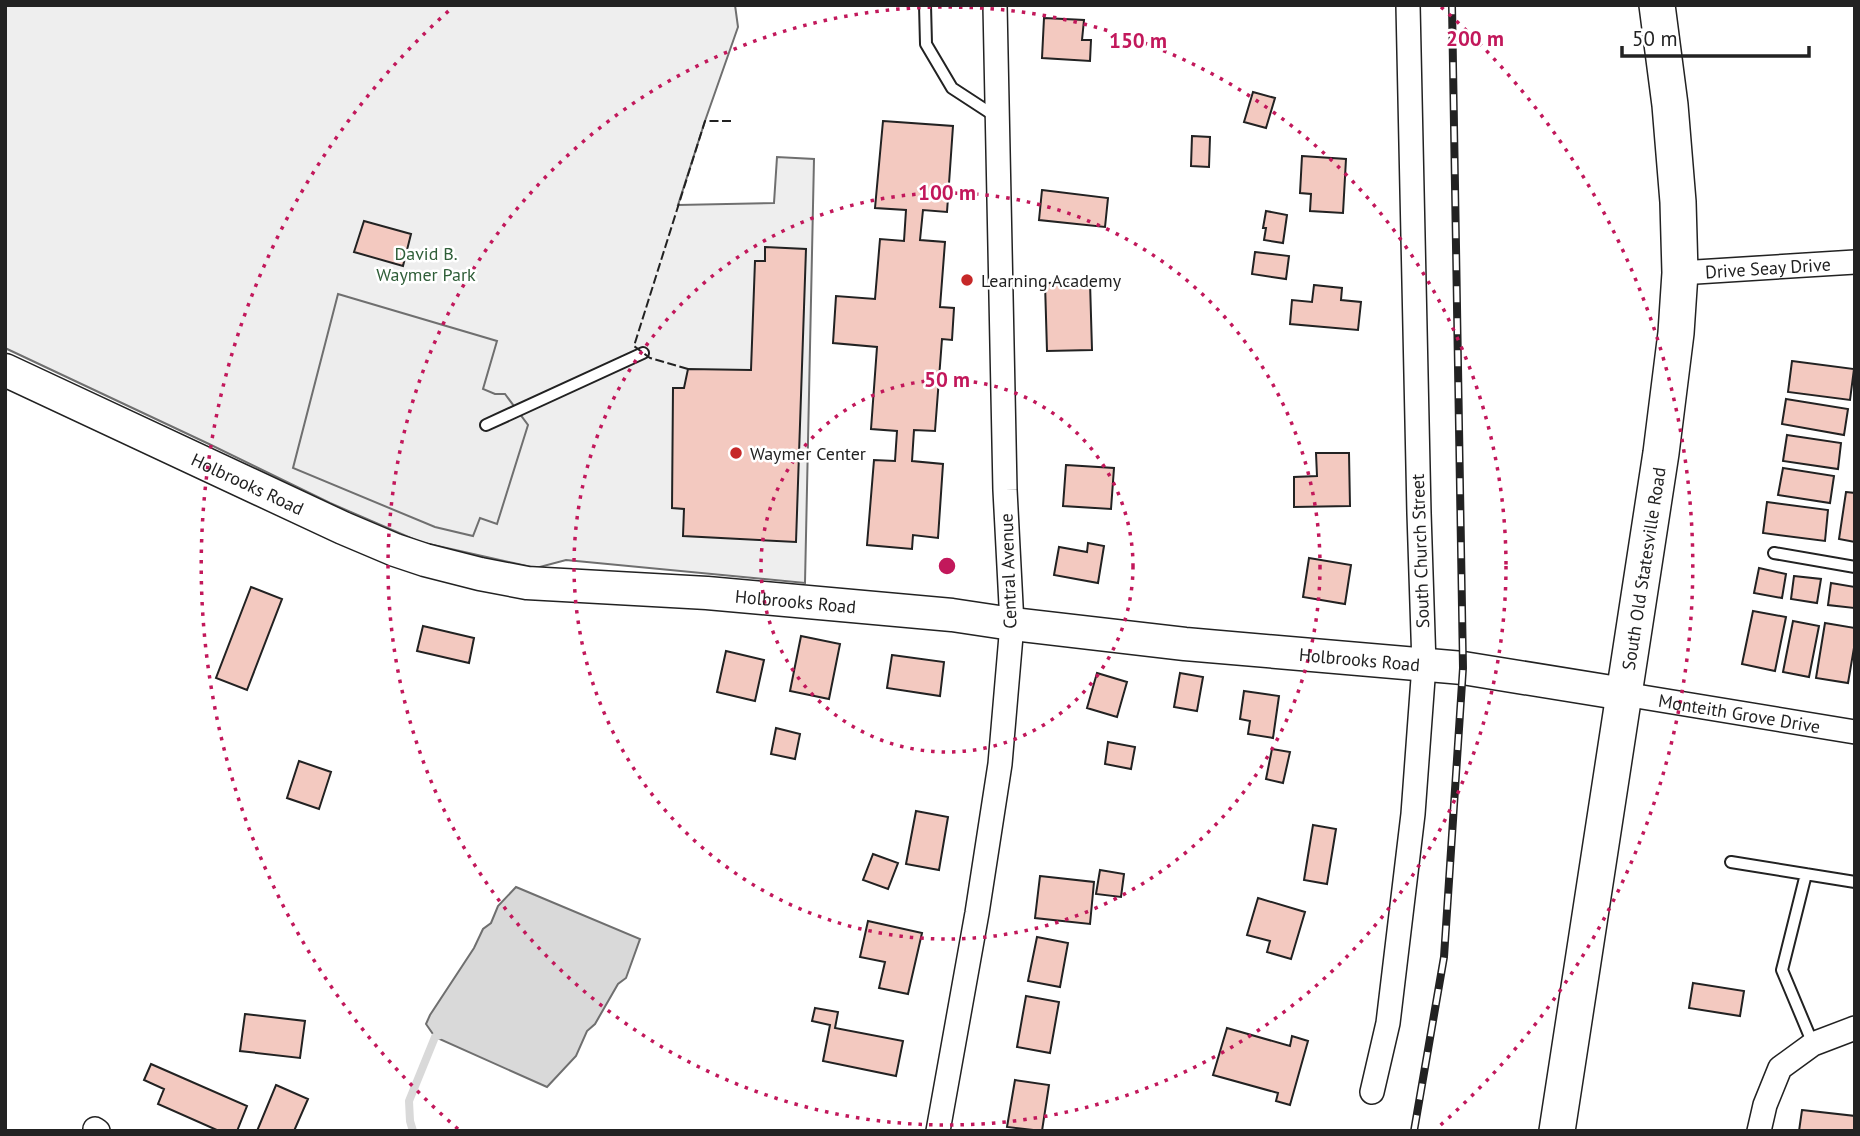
<svg xmlns="http://www.w3.org/2000/svg" width="1860" height="1136" viewBox="0 0 1860 1136" font-family="'PT Sans',sans-serif">
	<rect width="100%" height="100%" fill="#fff"/>
	<path fill="#eee" stroke="#6f6f6f" stroke-width="2" d="M5,5H735L738,27L705,121L678,205L774,203L777,157L814,159L805,583L566,560L536,568L420,542L330,503L209,444L5,348Z"/>
	<path fill="#ededed" stroke="#6f6f6f" stroke-width="2" d="M338,294L497,341L483,389L495,394H505L528,425L497,524L480,518L473,536L435,527L293,468Z"/>
	<path fill="#d9d9d9" stroke="#6f6f6f" stroke-width="2" d="M516,887L640,939L626,978L618,984L595,1024L587,1031L576,1056L547,1087L435,1037L426,1024L430,1015L474,948L483,929L491,923L498,906Z"/>
	<g fill="none" stroke-linecap="round" stroke-linejoin="round">
		<path stroke="#d9d9d9" stroke-width="8" d="M413,1131L410,1121L409,1101L435,1037L442,1034"/>
	</g>
	<path fill="#f3c9c0" stroke="#222" stroke-width="2" d="M1044,18L1084,20L1082,40H1091L1090,61L1042,58Z
		M1253,92L1275,98L1266,128L1244,122Z
		M883,121L953,126L947,212L923,210L920,240L945,242L940,307L954,308L952,340L942,339L935,431L914,430L912,461L943,464L938,538L913,535L912,549L867,545L874,460L895,461L897,431L871,429L877,347L833,343L836,296L875,299L880,239L904,241L906,210L875,208Z
		M1192,136L1210,137L1209,167L1191,166Z
		M1302,156L1346,159L1343,213L1310,211L1311,194L1300,193Z
		M1042,190L1108,198L1105,227L1039,220Z
		M1266,211L1287,215L1283,243L1264,240L1266,228H1263Z
		M364,221L411,234L403,266L354,252Z
		M765,247L806,249L796,542L683,536L684,509L672,508L673,388H684L688,369L751,370L755,261H765Z
		M1255,252L1289,256L1286,279L1252,274Z
		M1090,282L1092,350L1047,351L1045,283Z
		M1314,285L1342,288L1341,300L1361,302L1358,330L1290,324L1292,300L1312,302Z
		M1792,361L1854,369L1850,400L1788,392Z
		M1786,399L1848,409L1844,435L1782,424Z
		M1787,435L1841,443L1838,469L1783,461Z
		M1316,453H1349L1350,506L1294,507V477L1317,476Z
		M1066,465L1114,468L1111,509L1063,506Z
		M1783,468L1834,476L1830,503L1778,495Z
		M1846,492L1855,493V542L1839,539Z
		M1767,502L1828,510L1825,541L1763,533Z
		M1088,543L1104,546L1098,583L1054,575L1059,547L1087,552Z
		M1309,558L1351,565L1345,604L1303,597Z
		M1759,568L1786,574L1782,598L1754,593Z
		M1794,576L1821,579L1817,603L1791,599Z
		M1831,583L1855,587L1854,608L1828,605Z
		M251,587L282,599L247,690L216,678Z
		M1753,611L1786,617L1775,671L1742,664Z
		M1793,621L1819,626L1809,677L1783,672Z
		M1825,623L1855,628V642L1848,683L1816,678Z
		M423,626L474,638L469,663L417,651Z
		M801,636L840,644L829,699L790,691Z
		M726,651L764,660L755,701L717,692Z
		M892,655L944,662L940,696L887,688Z
		M1097,673L1127,682L1117,717L1087,708Z
		M1180,673L1203,677L1197,711L1174,707Z
		M1244,691L1279,696L1273,738L1248,734L1250,721L1240,719Z
		M776,728L800,734L795,759L771,754Z
		M1108,742L1135,747L1131,769L1105,764Z
		M1272,749L1290,752L1283,783L1266,779Z
		M299,761L331,772L319,809L287,798Z
		M916,811L948,817L939,870L906,864Z
		M1313,825L1336,829L1327,884L1304,880Z
		M873,854L898,863L888,889L863,880Z
		M1100,870L1124,874L1121,897L1096,894Z
		M1040,876L1094,882L1090,924L1035,918Z
		M1258,898L1305,912L1291,959L1267,952L1270,941L1247,935Z
		M868,921L922,933L908,994L879,988L885,962L860,957Z
		M1037,937L1068,943L1060,987L1028,981Z
		M1693,983L1744,991L1740,1016L1689,1008Z
		M1026,996L1059,1002L1050,1053L1017,1047Z
		M815,1008L838,1012L835,1028L903,1041L896,1076L823,1061L830,1025L812,1021Z
		M245,1014L305,1021L300,1058L240,1051Z
		M1227,1028L1290,1046L1292,1036L1308,1041L1290,1105L1276,1101L1278,1093L1213,1075Z
		M151,1064L247,1106L237,1131H219L158,1104L164,1089L144,1080Z
		M1015,1080L1049,1085L1042,1131L1007,1127Z
		M276,1085L308,1099L294,1131H257Z
		M1802,1110L1855,1116V1131H1799Z"/>
	<g fill="none" stroke-linecap="round" stroke-linejoin="round">
		<defs>
			<path id="lane" d="M925,5L926,44L952,88L998,118
				M486,425L643,353
				M1774,553L1855,567
				M1731,862L1855,882
				M1806,874L1782,970L1813,1044"/>
			<g id="street">
				<path id="s1" d="M1680,273L1855,262"/>
				<path id="s2" d="M1624,694L1855,732"/>
				<path d="M1372,1092L1388,1023L1413,814L1424,665L1419,513L1408,5"/>
				<path d="M95,1129L98,1131"/>
				<path d="M938,1131L977,913L1000,764L1012,624L1005,490L995,5"/>
				<path d="M1759,1131L1765,1105L1780,1068L1813,1044L1855,1028"/>
			</g>
			<g id="secondary">
				<path id="s3" d="M5,370L343,528L395,550L425,560L480,574L527,583L707,593L952,615L1012,624L1185,644L1463,668L1624,694"/>
			</g>
			<g id="primary">
				<path id="s4" d="M1557,1131L1661,453L1676,333L1680,273L1678,202L1670,105L1657,5"/>
			</g>
		</defs>
		<use href="#lane" stroke="#222" stroke-width="14"/>
		<use href="#street" stroke="#222" stroke-width="26"/>
		<use href="#secondary" stroke="#222" stroke-width="35"/>
		<use href="#primary" stroke="#222" stroke-width="38"/>
		<use href="#lane" stroke="#fff" stroke-width="10"/>
		<use href="#street" stroke="#fff" stroke-width="23"/>
		<use href="#secondary" stroke="#fff" stroke-width="32"/>
		<use href="#primary" stroke="#fff" stroke-width="35"/>
		<defs>
			<path id="rail" d="M1414,1131L1444,957L1463,668L1452,5"/>
		</defs>
		<use href="#rail" stroke="#222" stroke-width="8"/>
		<use href="#rail" stroke="#fff" stroke-width="5" stroke-dasharray="16" stroke-linecap="butt"/>
		<path stroke="#222" stroke-width="2" stroke-dasharray="9 3.5" stroke-linecap="butt" d="M688,369L650,358L634,346L705,121H732"/>
	</g>
	<g fill="none" stroke="#c2185b" stroke-width="3.5" stroke-dasharray="3.5 7">
		<circle cx="947" cy="566" r="186"/>
		<circle cx="947" cy="566" r="373"/>
		<circle cx="947" cy="566" r="559"/>
		<path d="M458 1129A746 746 0 0 1 453 7M1441 7A746 746 0 0 1 1436 1129"/>
	</g>
	<g fill="#c62828" stroke="#fff" stroke-width="2.5">
		<circle cx="967" cy="280" r="7"/>
		<circle cx="736" cy="453" r="7"/>
	</g>
	<g text-anchor="middle" dominant-baseline="central" stroke-width="5" stroke-linejoin="round" paint-order="stroke">
		<g font-size="18" fill="#2f5e38" stroke="#fff">
			<text x="426" y="253">David B.<tspan x="426" dy="21">Waymer Park</tspan></text>
		</g>
		<g font-size="18" fill="#222" stroke="#fff">
			<text stroke="none"><textPath href="#s1" startOffset="88">Drive Seay Drive</textPath></text>
			<text stroke="none"><textPath href="#s3" startOffset="268">Holbrooks Road</textPath></text>
			<text transform="translate(1420 551) rotate(-92)">South Church Street</text>
			<text stroke="none"><textPath href="#s4" startOffset="569">South Old Statesville Road</textPath></text>
			<text transform="translate(1008 571) rotate(-92)">Central Avenue</text>
			<text stroke="none"><textPath href="#s3" startOffset="835">Holbrooks Road</textPath></text>
			<text stroke="none"><textPath href="#s3" startOffset="1402">Holbrooks Road</textPath></text>
			<text stroke="none"><textPath href="#s2" startOffset="117">Monteith Grove Drive</textPath></text>
		</g>
		<g font-size="18" fill="#222" stroke="#fff" text-anchor="start">
			<text x="981" y="280">Learning Academy</text>
			<text x="750" y="453">Waymer Center</text>
		</g>
	</g>
	<circle cx="947" cy="566" r="10" fill="#c2185b" stroke="#fff" stroke-width="3.5"/>
	<g font-size="21" text-anchor="middle" font-weight="bold" fill="#c2185b" stroke="#fff" stroke-width="5" stroke-linejoin="round" paint-order="stroke">
		<text x="1475" y="46">200 m</text>
		<text x="1138" y="48">150 m</text>
		<text x="947" y="200">100 m</text>
		<text x="947" y="387">50 m</text>
	</g>
	<rect width="1860" height="1136" fill="none" stroke="#222222" stroke-width="14"/>
	<path d="M1622 46v10h187v-10" fill="none" stroke="#222222" stroke-width="3.5"/>
	<text x="1632" y="46" font-size="21" fill="#222222" stroke="#ffffff" stroke-width="5" paint-order="stroke">50 m</text>
</svg>
